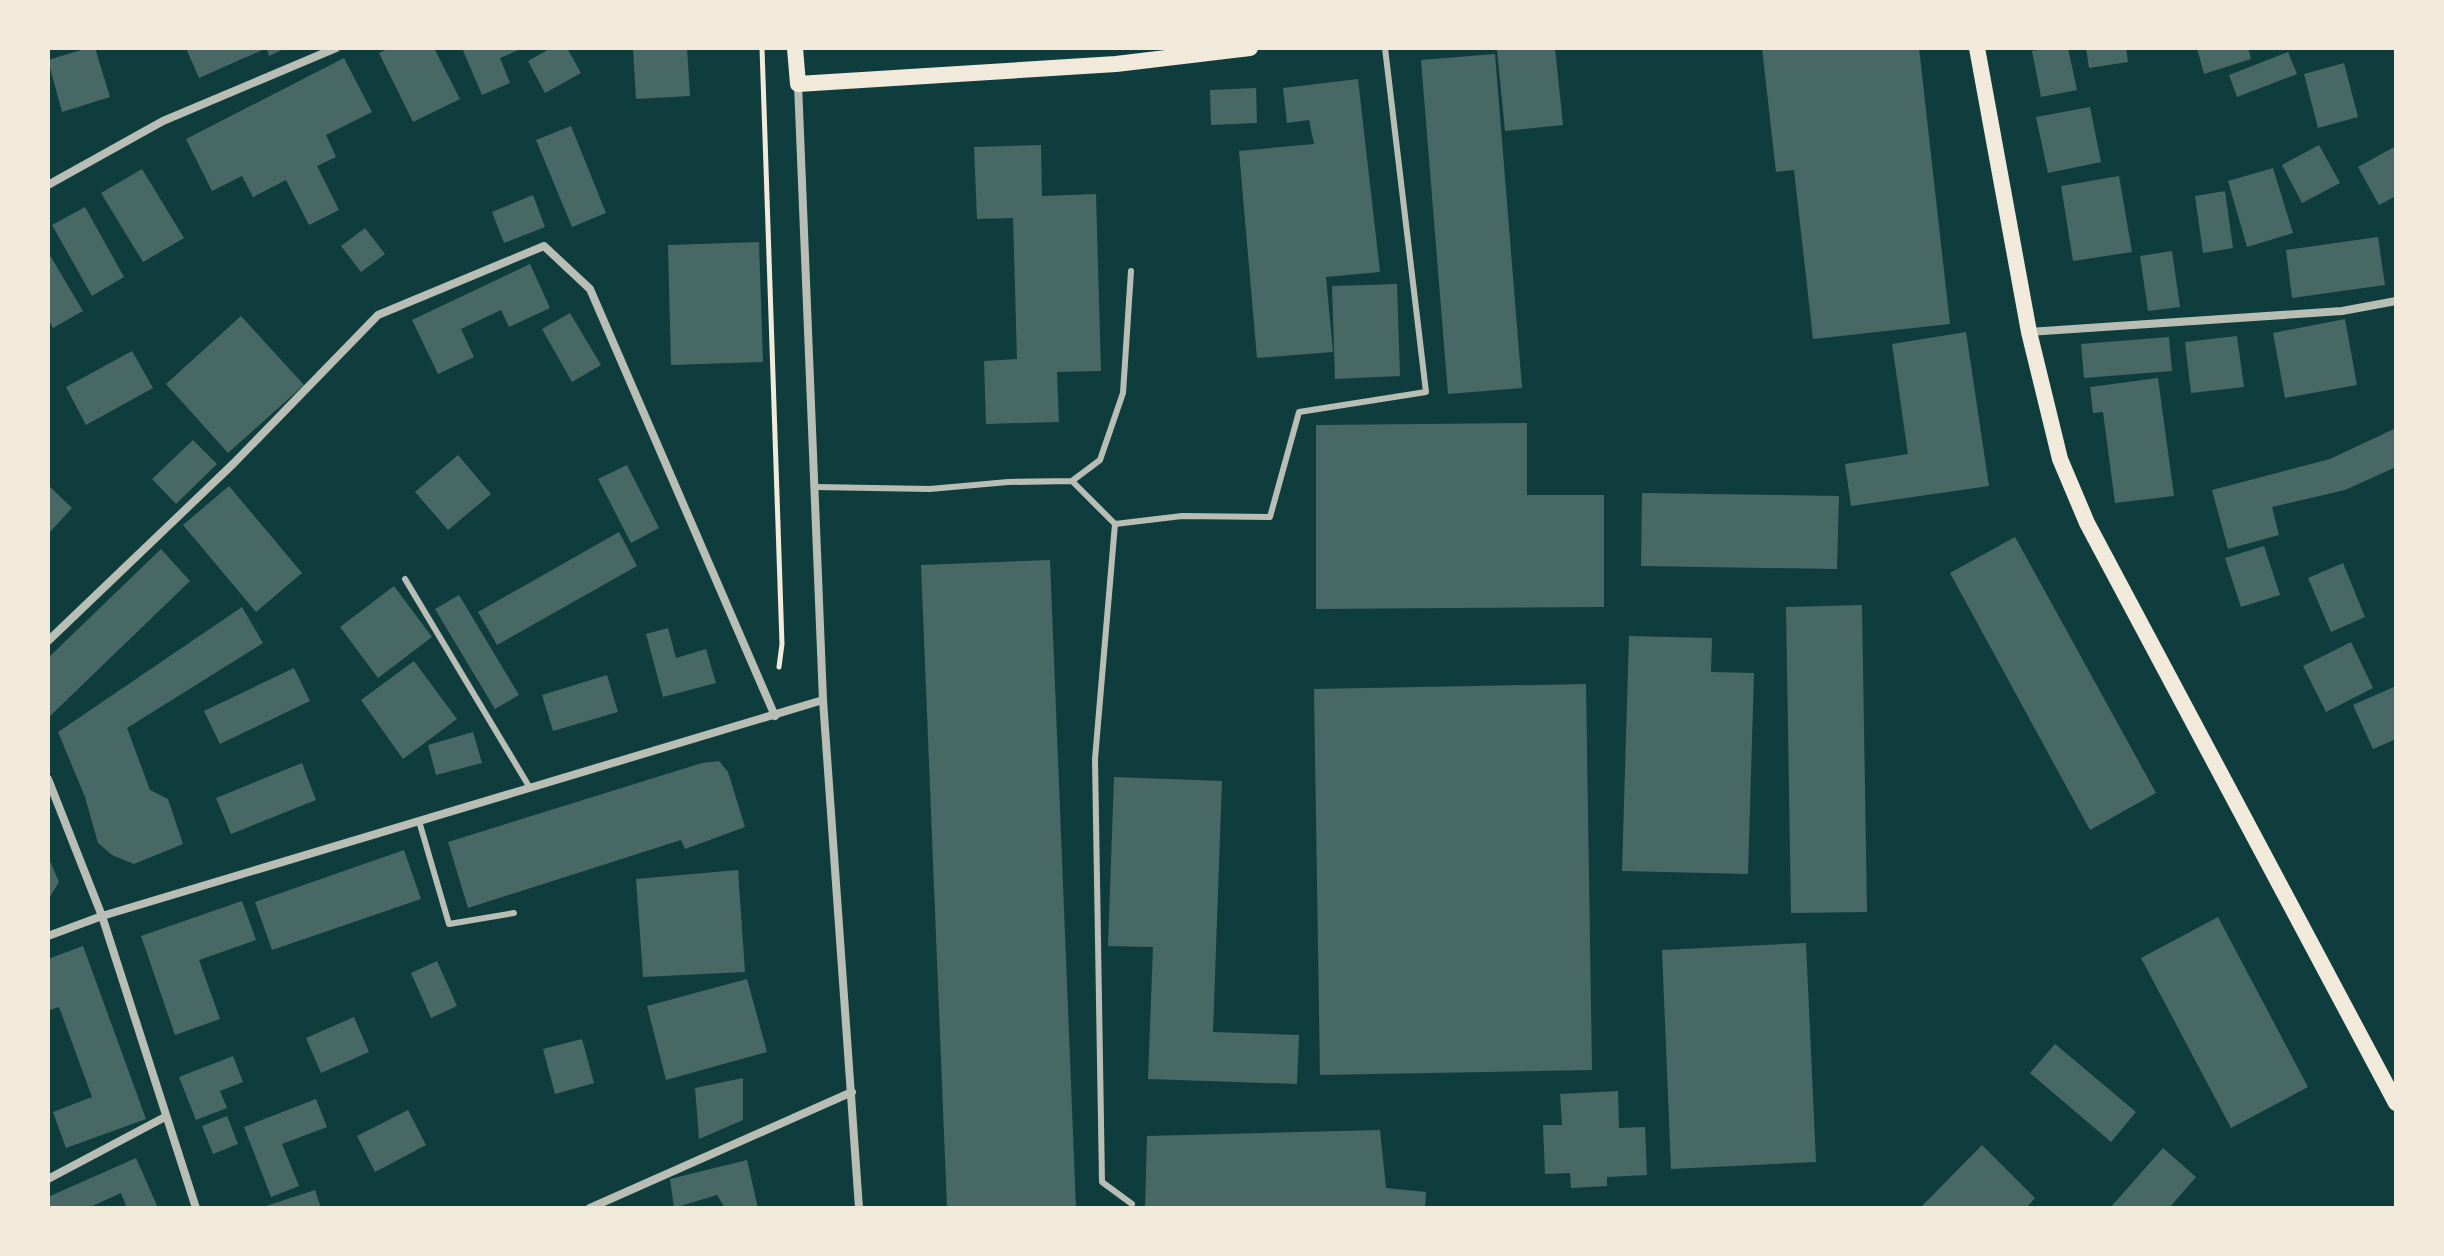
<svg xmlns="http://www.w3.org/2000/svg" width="2444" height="1256" viewBox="0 0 2444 1256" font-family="Rubik,sans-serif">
	<rect width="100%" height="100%" fill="#0f3d3e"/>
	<path fill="#486865" d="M88,48H95L110,97L62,112L48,60Z
		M186,48H286L269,56L267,48L199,78Z
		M390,48H434L460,99L413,122L379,53Z
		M462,48H523L500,58L510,83L482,95Z
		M551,48H567L581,73L545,93L528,61Z
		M633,48H687L690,96L636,99Z
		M1515,48H1555L1563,125L1505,131L1497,50Z
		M1762,48H1919L1950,324L1813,339L1794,170L1776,172Z
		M2050,48H2068L2077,90L2041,97L2032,51Z
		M2086,48H2126L2128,62L2089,68Z
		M2197,48H2248L2251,59L2204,74Z
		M2288,52L2297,74L2237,97L2229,75Z
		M1495,54L1522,388L1448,394L1421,60Z
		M344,58L372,112L326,135L336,157L317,166L339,210L309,225L286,180L253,197L242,176L212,191L186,139Z
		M2344,63L2358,117L2318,128L2304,74Z
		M1358,79L1380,272L1326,277L1333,352L1257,358L1239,151L1314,144L1309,120L1287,123L1283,88Z
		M1256,88L1257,123L1211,125L1210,90Z
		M2090,107L2101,162L2048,173L2036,117Z
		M571,126L606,213L572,227L536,140Z
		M1041,145L1042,196L1096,194L1101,371L1057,372L1059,422L986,424L984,361L1017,359L1013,218L977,219L974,147Z
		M2319,145L2340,183L2302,203L2282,165Z
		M2396,146V196L2379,205L2358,167Z
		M2273,168L2293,233L2247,247L2228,181Z
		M142,169L184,238L143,262L101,193Z
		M2119,176L2132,252L2073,261L2061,186Z
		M2225,191L2233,248L2203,253L2195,196Z
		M533,195L545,227L504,243L492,212Z
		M85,207L124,277L92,296L52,225Z
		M365,228L385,254L361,272L341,246Z
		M2378,237L2385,285L2292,298L2286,250Z
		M759,242L763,362L671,365L668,245Z
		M2172,251L2180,307L2148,311L2140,256Z
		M48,252L83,311L53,328L48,319Z
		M530,264L550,308L509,327L501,310L461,329L474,357L438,374L412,320Z
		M1397,284L1400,376L1335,379L1332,286Z
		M570,313L601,365L572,382L542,329Z
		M241,316L304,385L228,453L166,384Z
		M2345,319L2357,385L2285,398L2273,333Z
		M1966,332L1989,486L1851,506L1845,464L1908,454L1892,344Z
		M2237,336L2244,387L2191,393L2185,342Z
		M2169,337L2172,371L2084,378L2081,344Z
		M132,351L153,388L86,425L66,387Z
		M2158,378L2174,496L2115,503L2103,412L2093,413L2090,387Z
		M1527,423V495H1604V607L1316,609V425Z
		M2396,428V467L2345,490L2272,507L2279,535L2228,549L2212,490L2330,459Z
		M193,440L217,464L176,504L152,479Z
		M458,455L491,494L448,530L415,492Z
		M627,465L659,528L631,543L598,479Z
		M48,485L72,508L48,534Z
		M229,486L302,573L256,612L183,525Z
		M1642,493L1839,496L1837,569L1641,566Z
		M619,532L637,566L497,645L478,612Z
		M2015,537L2156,793L2090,830L1950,573Z
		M2264,546L2280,595L2241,607L2225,558Z
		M161,549L190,581L48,718V658Z
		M1050,560L1076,1208H947L921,565Z
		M2343,563L2365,617L2331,632L2308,578Z
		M394,586L432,637L378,678L340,627Z
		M459,595L519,695L495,709L435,609Z
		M1862,605L1867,912L1791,913L1786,607Z
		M242,607L263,643L127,728L150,790L168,799L183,844L134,864L112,855L98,843L85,797L58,732Z
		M668,628L676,658L706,649L716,683L663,697L646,634Z
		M1629,636L1712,638L1711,672L1754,673L1748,874L1622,871Z
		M2351,642L2373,688L2326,712L2303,666Z
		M414,661L457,719L403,759L361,700Z
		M294,668L310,701L220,744L204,711Z
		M607,675L618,712L553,731L542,695Z
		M1586,684L1592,1070L1320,1075L1314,689Z
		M2396,686V739L2373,749L2353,705Z
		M473,732L482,763L436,775L428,745Z
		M719,761L728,772L745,827L685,849L681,840L468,908L448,842L702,763Z
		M302,763L316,800L231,834L216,798Z
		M1114,777L1222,781L1213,1032L1299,1035L1297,1084L1148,1079L1153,947L1108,946Z
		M404,850L421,899L272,950L255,902Z
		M48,856L59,882L48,900Z
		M738,870L745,972L643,977L636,879Z
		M242,901L256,940L199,960L220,1019L175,1035L141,936Z
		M2218,917L2308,1087L2231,1128L2141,958Z
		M1806,943L1816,1162L1671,1169L1662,950Z
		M83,946L146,1119L66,1148L53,1112L92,1097L59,1007L50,1010L48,1006V959Z
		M437,961L457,1006L431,1018L411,973Z
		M747,979L767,1052L666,1080L647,1006Z
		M354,1017L369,1052L321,1073L306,1038Z
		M582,1039L594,1083L555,1094L543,1049Z
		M2055,1044L2136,1112L2111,1142L2030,1073Z
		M233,1056L243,1082L220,1091L227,1108L196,1120L179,1077Z
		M743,1078V1120L699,1139L695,1088Z
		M1618,1091L1619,1128L1645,1127L1647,1175L1607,1177V1186L1571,1188L1570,1173L1545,1174L1543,1125H1562L1560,1094Z
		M316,1099L327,1127L282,1144L299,1186L271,1197L244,1127Z
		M408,1110L426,1145L375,1172L357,1136Z
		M227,1116L238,1144L213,1154L202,1126Z
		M1380,1130L1386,1188L1426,1192L1425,1208H1145L1147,1136Z
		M1982,1145L2035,1198L2026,1208H1923L1922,1206Z
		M2163,1148L2196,1177L2169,1208H2110Z
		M136,1158L158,1208H127L121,1193L88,1208H48V1197Z
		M747,1160L758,1208H725L717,1195L674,1208L670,1179Z
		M315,1190L321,1208H263V1207Z"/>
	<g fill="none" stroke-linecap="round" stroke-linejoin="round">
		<path stroke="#f1e9da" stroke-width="5" d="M762,48L782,644L779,667"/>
		<path stroke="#b8beb3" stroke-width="6" d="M1072,481L1115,524
			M815,487L930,489L1008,482L1072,481L1100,460L1123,393L1131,271
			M405,579L530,788
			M419,821L449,924L514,913
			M1132,1204L1102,1182L1095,759L1115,524L1182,516L1270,517L1299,412L1426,392L1385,48"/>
		<path stroke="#b8beb3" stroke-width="8" d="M798,84L823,700L859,1208
			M48,185L163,121L336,48
			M2029,332L2342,311L2396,301
			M48,641L234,463L378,315L544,246L590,289L775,716
			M48,779L102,916L196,1208
			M48,936L102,916L823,700
			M48,1179L165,1117
			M590,1208L852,1092"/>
		<path stroke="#f1e9da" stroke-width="16" d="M795,48L798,84L1116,64L1250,48
			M1977,48L2029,332L2060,459L2087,523L2396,1103"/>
	</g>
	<rect width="2444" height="1256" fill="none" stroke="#f1e9da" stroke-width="100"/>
</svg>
